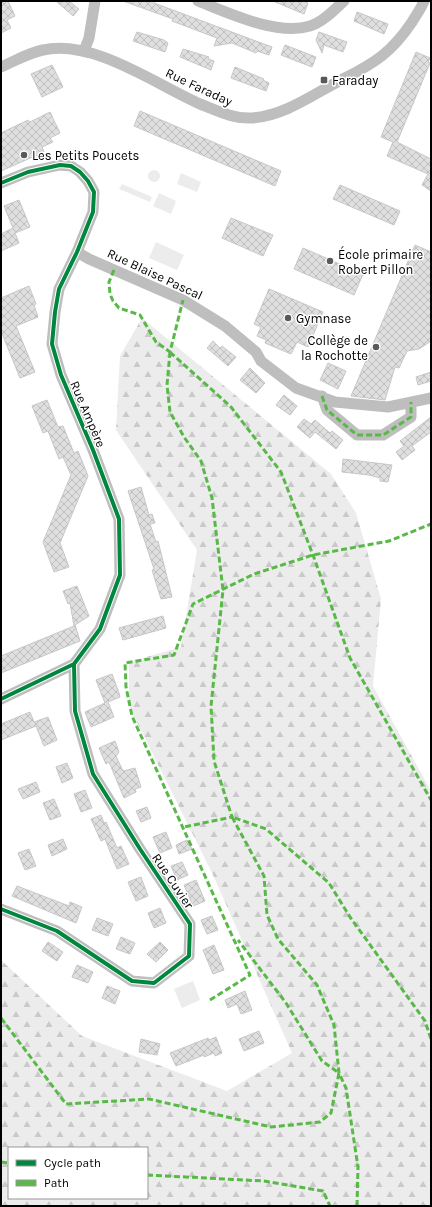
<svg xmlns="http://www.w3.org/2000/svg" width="432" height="1207" viewBox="0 0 432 1207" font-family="Karla,sans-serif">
	<defs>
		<pattern id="forest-firs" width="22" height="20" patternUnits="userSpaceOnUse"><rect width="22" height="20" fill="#ececec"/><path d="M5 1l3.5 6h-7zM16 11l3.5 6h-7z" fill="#c9c9c9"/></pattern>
		<pattern id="building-cross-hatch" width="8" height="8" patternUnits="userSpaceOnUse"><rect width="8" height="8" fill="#dfdfdf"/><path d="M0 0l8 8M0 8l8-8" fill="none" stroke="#bebebe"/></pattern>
	</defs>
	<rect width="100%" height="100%" fill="#fff"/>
	<path fill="url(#forest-firs)" fill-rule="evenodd" d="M142,318L331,474L356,513L381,599L373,686L431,791V1206H1V960L82,1036L227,1091L292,1053L213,875L129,706V662L181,647L197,550L116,430L120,356ZM9,1148H147V1198H9Z"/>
	<path fill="#ececec" d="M148 176a6 6 0 1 1 12 0a6 6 0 1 1-12 0Z
		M181,173L201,182L197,192L177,184Z
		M122,184L152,197L150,202L119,189Z
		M159,193L176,201L171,214L153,206Z
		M156,242L184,255L177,270L149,258Z
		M193,981L200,1000L182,1008L174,989Z"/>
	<path fill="url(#building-cross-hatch)" stroke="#c7c7c7" d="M1,1H8L15,16L7,20L11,28L1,33Z
		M56,1H69L79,9L73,16Z
		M123,1H155L154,3L272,47L269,55L257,51L256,53L232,43L214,46L217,38L172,21L173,19Z
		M273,1H303L308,3L304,14Z
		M357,12L388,24L384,34L354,21Z
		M137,32L164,40L168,43L165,52L133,41Z
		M319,32L347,42L343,52L324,45L322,53L316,40Z
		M285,45L316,57L312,67L281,55Z
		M183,49L209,57L208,59L214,61L211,70L180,57Z
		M416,52L430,58L428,62L430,63L397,142L431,159V191L422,185L428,174L387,156L393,142L381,137Z
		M52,65L63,87L42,97L31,74Z
		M235,67L264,79L263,80L269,83L266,91L231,78Z
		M140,111L281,171L275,186L134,126Z
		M50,112L60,133L50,138L53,142L42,147L44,152L1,171V133L28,120L30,122Z
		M340,185L400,211L394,225L333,199Z
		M19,200L30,227L15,233L19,243L1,251V234L13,228L4,206Z
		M231,218L273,235L263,256L222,238Z
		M415,245L431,252V341L419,349L407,351L399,368L395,367L385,400L351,396Z
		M303,248L363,274L354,295L294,269Z
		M29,286L36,304L34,305L38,317L16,326L35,372L20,378L1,331V298Z
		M269,289L323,312L308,347L297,342L291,354L265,343L266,340L257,336L261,327L254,324Z
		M213,341L220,348L222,346L236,357L228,366L207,348Z
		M328,363L346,371L338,389L320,380Z
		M250,368L265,383L256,393L240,380Z
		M431,372V381L418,385L416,377Z
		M284,395L297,406L290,415L276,405Z
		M47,400L58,427L63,426L74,453L78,451L88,476L60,543L69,567L54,572L43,542L71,475L63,457L59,459L48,431L43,433L32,406Z
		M431,417V432L412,446L415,450L402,460L396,452L404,446L400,441Z
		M304,419L311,424L315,420L330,433L332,431L343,440L336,449L315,432L310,438L297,427Z
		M343,459L392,465L388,482L380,481V478L369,475L342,472Z
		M141,487L149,515L152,514L155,523L150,524L156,542L158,541L172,597L161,599L152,570L154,569L128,491Z
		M77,586L89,616L75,625L80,641L1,673V656L74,626L70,603L68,604L63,591Z
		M163,616L166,628L123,640L119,628Z
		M112,674L119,693L120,697L108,702L114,717L91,727L85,712L105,703L96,680Z
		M30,712L34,722L48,717L57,740L44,746L36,726L1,740V724Z
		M115,741L119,752L116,756L123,771L135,768L141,787L135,789L136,792L124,798L109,762L106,764L99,748Z
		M67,763L73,778L62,783L56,767Z
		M36,782L40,792L23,799L18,789Z
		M85,790L92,808L81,812L74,794Z
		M54,799L61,816L50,820L43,803Z
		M147,807L151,818L141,822L136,811Z
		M101,815L104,823L106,822L117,848L121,846L129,864L117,869L105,839L101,841L91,819Z
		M166,832L172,848L160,853L153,837Z
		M63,839L67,849L52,856L48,845Z
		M187,840L192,849L179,854L176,845Z
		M29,849L36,866L25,870L18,853Z
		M182,862L188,875L177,880L171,866Z
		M141,877L148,896L136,901L128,882Z
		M196,880L205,901L193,906L184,885Z
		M17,886L69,906L70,902L82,907L76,923L12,896Z
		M160,908L166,923L154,928L148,913Z
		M212,916L218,930L207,934L201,920Z
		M97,918L113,924L108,936L92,930Z
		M121,937L135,943L130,954L116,949Z
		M48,942L63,952L57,961L42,951Z
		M160,942L168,950L156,962L147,954Z
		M214,945L224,970L213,974L203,950Z
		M77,965L93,972L88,983L72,977Z
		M107,986L120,991L115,1004L102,998Z
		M245,991L252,1010L241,1014L237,1004L228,1008L225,1000Z
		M259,1031L264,1043L244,1051L239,1039Z
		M216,1037L222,1053L215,1056L214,1053L204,1057V1055L176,1066L170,1053L208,1038L209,1040Z
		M141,1039L160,1044L157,1055L139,1052Z"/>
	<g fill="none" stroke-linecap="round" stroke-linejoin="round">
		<path stroke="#bebebe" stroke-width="11" d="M198,1C228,13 277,36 310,26C323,22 334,10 344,1
			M84,51L89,38L95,1
			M1,67C15,61 28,53 43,50C93,39 155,84 200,104C218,111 233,119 252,118C285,116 315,93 343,79C375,63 392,52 412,22C416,15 421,9 424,1
			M1,183L28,172L60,165L71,166L80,172L88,181L94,192L93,212L77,252L59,289L55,312L52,344L61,375L93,450L119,519L120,575L100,629L74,664L1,699
			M77,252L89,259L183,300L225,326L256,352L261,361L296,388L335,402L388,407L431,398
			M322,396L327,410L357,435H383L411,417V402
			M1,909L57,931L132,981L154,983L189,956L190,924L140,849L93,774L75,711L74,664"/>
		<path stroke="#58b947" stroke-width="3" stroke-dasharray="6 3" stroke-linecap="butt" d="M114,270L109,282L110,294L113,301L119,308L140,315L156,342L170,352L183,300
			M170,352L167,385L170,412L184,437L201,461L212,498L223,590L211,706L214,761L232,817L184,827
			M170,352L231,407L281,472L313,555L350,658L431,800
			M322,396L327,410L357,435H383L411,417V402
			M210,1000L250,975L132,716L126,687L125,663L174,655L193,604L254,574L313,555L389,541L431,524
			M1,1018L66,1104L149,1099L271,1127L320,1122L331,1113L339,1073L322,1061L286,1003L238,940
			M1,1162L9,1163
			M147,1175L264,1181L323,1191L330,1206
			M357,1206L358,1167L346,1088L339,1073L334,1025L317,985L278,939L267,915L264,876L232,817L266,829L329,883L350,917L425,1021L431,1039"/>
		<defs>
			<path id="cycleway" d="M1,183L28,172L60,165L71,166L80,172L88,181L94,192L93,212L77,252L59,289L55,312L52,344L61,375L93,450L119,519L120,575L100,629L74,664L1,699
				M1,909L57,931L132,981L154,983L189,956L190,924L140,849L93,774L75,711L74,664"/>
		</defs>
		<use href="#cycleway" stroke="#fff" stroke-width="6"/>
		<use href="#cycleway" stroke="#00873e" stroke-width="4"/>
	</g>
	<g fill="#595959" stroke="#fff" stroke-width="1.5">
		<rect x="320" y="76" width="8" height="8" rx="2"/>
		<circle cx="24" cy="155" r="4"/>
		<circle cx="330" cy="261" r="4"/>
		<circle cx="288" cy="318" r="4"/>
		<circle cx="376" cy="347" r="4"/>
	</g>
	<g text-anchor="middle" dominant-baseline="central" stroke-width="3" stroke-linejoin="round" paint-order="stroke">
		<g font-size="13" fill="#000" stroke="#fff" text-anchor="start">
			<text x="332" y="80">Faraday</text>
			<text x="32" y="155">Les Petits Poucets</text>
			<text x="338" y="254">École primaire<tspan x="338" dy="15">Robert Pillon</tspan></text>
			<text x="296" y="318">Gymnase</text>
			<text x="368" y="340" text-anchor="end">Collège de<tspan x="368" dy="15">la Rochotte</tspan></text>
		</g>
		<g font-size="13" fill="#000" stroke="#fff">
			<text transform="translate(199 87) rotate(25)">Rue Faraday</text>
			<text transform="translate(155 274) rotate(25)">Rue Blaise Pascal</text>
			<text transform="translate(88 414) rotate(67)">Rue Ampère</text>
			<text transform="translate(173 881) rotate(56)">Rue Cuvier</text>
		</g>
	</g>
	<rect width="432" height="1207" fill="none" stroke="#000000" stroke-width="4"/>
	<rect x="8" y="1147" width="140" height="52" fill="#ffffff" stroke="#999999"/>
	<rect x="16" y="1160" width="20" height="6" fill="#00873e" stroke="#999999"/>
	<text x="44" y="1167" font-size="12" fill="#000000">Cycle path</text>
	<rect x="16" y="1180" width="20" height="6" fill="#58b947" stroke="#999999"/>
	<text x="44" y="1187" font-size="12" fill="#000000">Path</text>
</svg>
